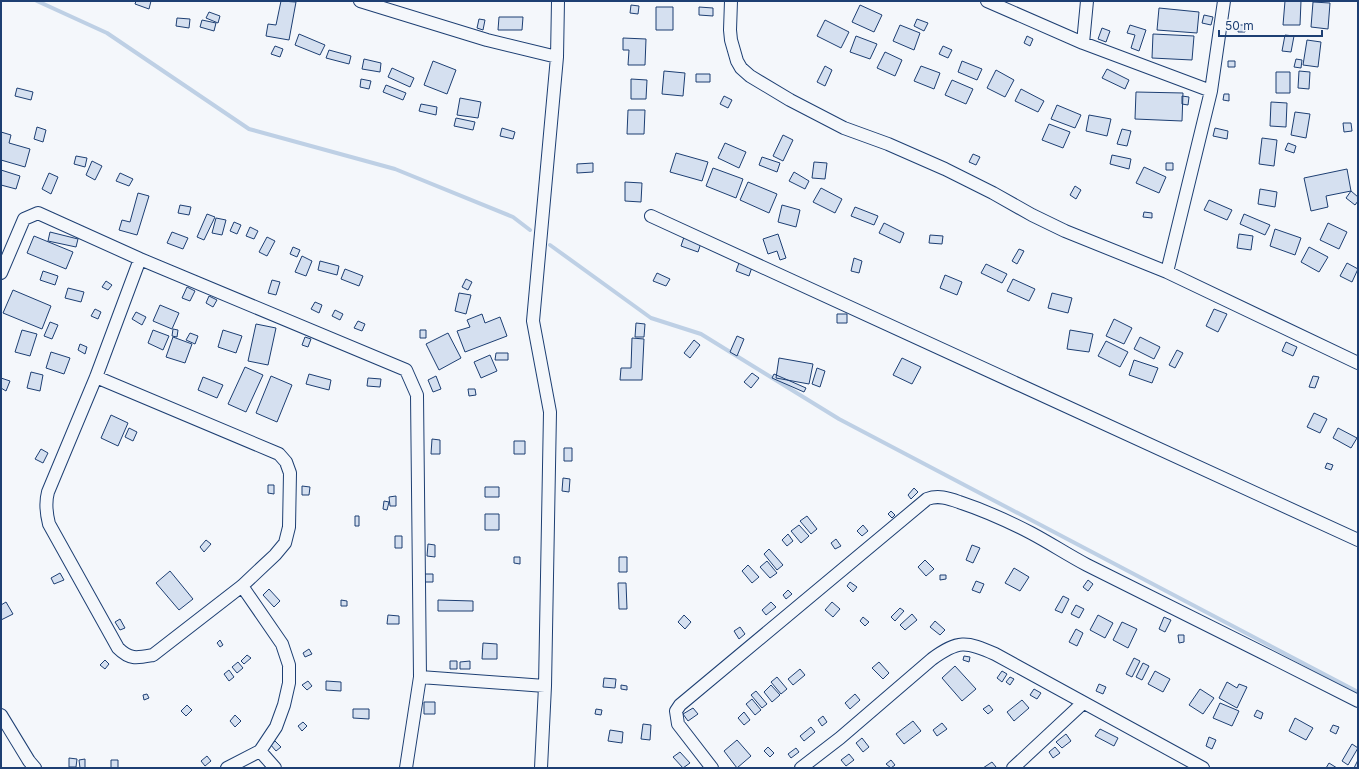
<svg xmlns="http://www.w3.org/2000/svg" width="1359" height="769" viewBox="0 0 1359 769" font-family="Inter,sans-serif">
	<rect width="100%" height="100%" fill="#f4f7fb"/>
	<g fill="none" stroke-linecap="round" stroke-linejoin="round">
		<path stroke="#bed0e5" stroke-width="4" d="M37,1L107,33L249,129L395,169L513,217L530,230
			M550,245L651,318L701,334L839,419L1358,692"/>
	</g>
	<path fill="#d5e0f0" stroke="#1d3f73" d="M136,1H151L149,9L135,4Z
		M281,1L296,2L289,40L266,36L268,24L276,25Z
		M1285,1H1301L1300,25H1283Z
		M1313,2L1330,3L1328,29L1311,27Z
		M631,5L639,6L638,14L630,13Z
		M860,5L882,15L874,32L852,22Z
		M656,7H673V30H656Z
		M699,7L713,8V16L699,15Z
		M1159,8L1199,12L1197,33L1157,30Z
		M209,12L220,16L218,23L206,18Z
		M1204,15L1213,17L1211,25L1202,23Z
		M499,17H523L522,30H498Z
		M177,18L190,19L189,28L176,26Z
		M479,19L485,20L483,30L477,28Z
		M917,19L928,23L924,31L914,26Z
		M202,20L216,23L214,31L200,27Z
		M825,20L849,32L841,48L817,36Z
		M900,25L920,33L914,50L893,41Z
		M1130,25L1146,30L1139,51L1131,48L1135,35L1127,33Z
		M1238,25H1246L1245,32H1238Z
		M1102,28L1110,31L1106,42L1098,39Z
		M299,34L325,45L320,55L295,45Z
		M1153,34L1194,36L1192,60L1152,58Z
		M1285,35L1294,36L1291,52L1282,51Z
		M856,36L877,44L870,59L850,52Z
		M1027,36L1033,39L1030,46L1024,43Z
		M623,38L646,39L645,65H628L629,50H623Z
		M1307,40L1321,42L1318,67L1303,65Z
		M275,46L283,49L280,57L271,54Z
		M943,46L952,50L948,58L939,54Z
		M329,50L351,56L349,64L326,58Z
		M885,52L902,60L895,76L877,68Z
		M364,59L381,63L380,72L362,69Z
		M1296,59L1302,60L1301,68L1294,67Z
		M433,61L456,70L447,94L424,85Z
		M962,61L982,69L977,80L958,72Z
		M1228,61H1235V67H1228Z
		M825,66L832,70L825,86L817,82Z
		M921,66L940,73L934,89L914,81Z
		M392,68L414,78L410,87L388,77Z
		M1107,69L1129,80L1125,89L1102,78Z
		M996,70L1014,80L1005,97L987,88Z
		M664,71L685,73L683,96L662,94Z
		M1299,71L1310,72L1309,89L1298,88Z
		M1276,72H1290V93H1276Z
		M696,74H710V82H696Z
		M361,79L371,81L369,89L360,87Z
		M631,79L647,80L646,99H631Z
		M952,80L973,89L966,104L945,95Z
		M386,85L406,93L403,100L383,92Z
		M17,88L33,92L31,100L15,96Z
		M1021,89L1044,101L1038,112L1015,101Z
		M1136,92L1183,93L1182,121L1135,119Z
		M1224,94H1229V101L1223,100Z
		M724,96L732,100L728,108L720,104Z
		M1182,96L1189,97L1188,105L1182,104Z
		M460,98L481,102L478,118L457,115Z
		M1271,102L1287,103L1286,127L1270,126Z
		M421,104L437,107L436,115L419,111Z
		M1057,105L1081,115L1075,128L1051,119Z
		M628,110H645L644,134H627Z
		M1295,112L1310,114L1306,138L1291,135Z
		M1089,115L1111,119L1107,136L1086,131Z
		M456,118L475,122L473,130L454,126Z
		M1343,123H1351L1352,131L1344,132Z
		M1049,124L1070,132L1063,148L1042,140Z
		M37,127L46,130L43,142L34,139Z
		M502,128L515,132L513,139L500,136Z
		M1215,128L1228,131L1227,139L1213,136Z
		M1122,129L1131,131L1127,146L1117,144Z
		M1,132L11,135L9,143L30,149L25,167L1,160Z
		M783,135L793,140L783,161L773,156Z
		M1262,138L1277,140L1274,166L1259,164Z
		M725,143L746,152L739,168L718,158Z
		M1288,143L1296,146L1294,153L1285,150Z
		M676,153L708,162L702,181L670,172Z
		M973,154L980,157L976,165L969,162Z
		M1112,155L1131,159L1129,169L1110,164Z
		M76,156L87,158L85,167L74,164Z
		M762,157L780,163L777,172L759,165Z
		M92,161L102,166L95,180L86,175Z
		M814,162L827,163L825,179L812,178Z
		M593,163V172L577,173V164Z
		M1166,163H1173V170H1166Z
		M1144,167L1166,177L1159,193L1136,183Z
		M713,168L743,179L736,198L706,186Z
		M1347,169L1351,191L1326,196L1328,207L1311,211L1304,178Z
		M1,170L20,176L16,189L1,185Z
		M794,172L809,181L805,189L789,181Z
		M49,173L58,177L51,194L42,189Z
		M120,173L133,179L129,186L116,181Z
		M625,182L642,183L641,202L625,201Z
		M748,182L777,194L769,213L740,200Z
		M1075,186L1081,190L1076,199L1070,195Z
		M821,188L842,199L835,213L813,202Z
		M1260,189L1277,192L1275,207L1258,204Z
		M1351,191L1358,197V201L1355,205L1346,198Z
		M138,193L149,196L137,235L119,230L122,220L130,222Z
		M1209,200L1232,210L1227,220L1204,210Z
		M180,205L191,207L189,215L178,213Z
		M782,205L800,210L796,227L778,222Z
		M855,207L878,216L874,225L851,216Z
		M1144,212L1152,213V218L1143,217Z
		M207,214L215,217L204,240L197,237Z
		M1244,214L1270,225L1265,235L1240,224Z
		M216,218L226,220L222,235L212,233Z
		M234,222L241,225L237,234L230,231Z
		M884,223L904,233L900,243L879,233Z
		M1328,223L1347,232L1339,249L1320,240Z
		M250,227L258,231L254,239L246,236Z
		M1275,229L1301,238L1295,255L1270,246Z
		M50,232L78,239L76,247L48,241Z
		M172,232L188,238L183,249L167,243Z
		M778,234L786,258L780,260L777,251L768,254L763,239Z
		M1239,234L1253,236L1251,250L1237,248Z
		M930,235L943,236L942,244L929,243Z
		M34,236L73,252L66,269L27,253Z
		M267,237L275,241L267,256L259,252Z
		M684,237L701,243L698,252L681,246Z
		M293,247L300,250L297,257L290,254Z
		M1309,247L1328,257L1319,272L1301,262Z
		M1019,249L1024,251L1017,264L1012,261Z
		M302,256L312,261L306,276L295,272Z
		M854,258L862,261L859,273L851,271Z
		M320,261L339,266L337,275L318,270Z
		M739,263L752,267L749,276L736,271Z
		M1347,263L1358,269L1352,282L1340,276Z
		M986,264L1007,274L1002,283L981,273Z
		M345,269L363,276L359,286L341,279Z
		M43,271L58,276L55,285L40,280Z
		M657,273L670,279L666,286L653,281Z
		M945,275L962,282L957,295L940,288Z
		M466,279L472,282L468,290L462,287Z
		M1013,279L1035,289L1029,301L1007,291Z
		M272,280L280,282L276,295L268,293Z
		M106,281L112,285L108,290L102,287Z
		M187,287L195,291L190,301L182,298Z
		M68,288L84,292L81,302L65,298Z
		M13,290L51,306L42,329L3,313Z
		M459,293L471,295L466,314L455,311Z
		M1052,293L1072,298L1068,313L1048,308Z
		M209,296L217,300L213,307L206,303Z
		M315,302L322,305L319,313L311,309Z
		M160,305L179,313L172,329L153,321Z
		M95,309L101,312L98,319L91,316Z
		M1214,309L1227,314L1218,332L1206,326Z
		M335,310L343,314L340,320L332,316Z
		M136,312L146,317L142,325L132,319Z
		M482,314L485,323L500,317L507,336L465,352L457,331L470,327L467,320Z
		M837,314H847V323H837Z
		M1114,319L1132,328L1124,344L1106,336Z
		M358,321L365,324L362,331L354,328Z
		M50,322L58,325L52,339L44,336Z
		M636,323L645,324L644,337H635Z
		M256,324L276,328L268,365L248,361Z
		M173,329L178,330L177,337L172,336Z
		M22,330L37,334L30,356L15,352Z
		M153,330L169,336L163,350L148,343Z
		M223,330L242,336L236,353L218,347Z
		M420,330H426V338H420Z
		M1070,330L1093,334L1089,352L1067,349Z
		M190,333L198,336L195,344L186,340Z
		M448,333L461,358L439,370L426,344Z
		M737,336L744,339L737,356L730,352Z
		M173,337L192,344L185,363L166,357Z
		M305,337L311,339L308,347L302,345Z
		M1140,337L1160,347L1154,359L1134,349Z
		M632,338L644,339L642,380H620L621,368H631Z
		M694,340L700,345L690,358L684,353Z
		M1106,341L1128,352L1120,367L1098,356Z
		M1286,342L1297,347L1293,356L1282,351Z
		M80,344L87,347L85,354L78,350Z
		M1177,350L1183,353L1175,368L1169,365Z
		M51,352L70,358L64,374L46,368Z
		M496,353H508V360H495Z
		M490,355L497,371L481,378L474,362Z
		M779,358L813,364L809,384L776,378Z
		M902,358L921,367L912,384L893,375Z
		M1134,360L1158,368L1152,383L1129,375Z
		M245,367L263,375L246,412L228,404Z
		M817,368L825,371L820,387L812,384Z
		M31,372L43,375L40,391L27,388Z
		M752,373L759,378L751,388L744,382Z
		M309,374L331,380L329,390L306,384Z
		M774,374L806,388L804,392L772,378Z
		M271,376L292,385L277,422L256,413Z
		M436,376L441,389L433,392L428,380Z
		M1313,376L1319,377L1315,388L1309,387Z
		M203,377L223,385L217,398L198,390Z
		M1,378L10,381L6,391L1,388Z
		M368,378L381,379L380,387L367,386Z
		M468,389H475L476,395L469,396Z
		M1314,413L1327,419L1320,433L1307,427Z
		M111,415L128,423L118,446L101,438Z
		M129,428L137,432L133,441L125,437Z
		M1338,428L1357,438L1351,448L1333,438Z
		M432,439L440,440V454H431Z
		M514,441H525V454H514Z
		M564,448H572V461H564Z
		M41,449L48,453L43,463L35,459Z
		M1327,463L1333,465L1331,470L1325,468Z
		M563,478L570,479L569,492L562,491Z
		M268,485H274V494L268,493Z
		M302,486L310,487L309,495H302Z
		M485,487H499V497H485Z
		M914,488L918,492L911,499L908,495Z
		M396,496V506H390L389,497Z
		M384,501L389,502L387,510L383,509Z
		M891,511L895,515L892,518L888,514Z
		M485,514H499V530H485Z
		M355,516H359V526H355Z
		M807,516L817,529L811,534L800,521Z
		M799,525L809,536L801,543L791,531Z
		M863,525L868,531L862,536L857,531Z
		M788,534L793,541L787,546L782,540Z
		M395,536H402V548H395Z
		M836,539L841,546L835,549L831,543Z
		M206,540L211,544L204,552L200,547Z
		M428,544L435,545V557L427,556Z
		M972,545L980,548L973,563L966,560Z
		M769,549L783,565L777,570L764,554Z
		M514,557H520V564L514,563Z
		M619,557H627V572H619Z
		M925,560L934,569L926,576L918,567Z
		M767,561L777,573L770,578L760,567Z
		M748,565L759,577L752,583L742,571Z
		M1014,568L1029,577L1020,591L1005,583Z
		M170,571L193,599L179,610L156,583Z
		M60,573L64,580L54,584L51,578Z
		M424,574H433V582H424Z
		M940,575H946V579L940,580Z
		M1088,580L1093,584L1088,591L1083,587Z
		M976,581L984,584L980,593L972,590Z
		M850,582L857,587L853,592L847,586Z
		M618,583H626L627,609H619Z
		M269,589L280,601L274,607L263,595Z
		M788,590L792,594L786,599L783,595Z
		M1063,596L1069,599L1062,613L1055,610Z
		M341,600L347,601V606H341Z
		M438,600L473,601V611H438Z
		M6,602L13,614L1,620V605Z
		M771,602L776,607L766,615L762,610Z
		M832,602L840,609L833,617L825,610Z
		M1076,605L1084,609L1079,618L1071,614Z
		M900,608L904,611L895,621L891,617Z
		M912,614L917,620L905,630L900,625Z
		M388,615L399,616V624H387Z
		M684,615L691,622L685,629L678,622Z
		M1098,615L1113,623L1105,638L1090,630Z
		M863,617L869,622L865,626L860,621Z
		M1164,617L1171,620L1165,632L1159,629Z
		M120,619L125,628L120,630L115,622Z
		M935,621L945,630L940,635L930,627Z
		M1122,622L1137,629L1128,648L1113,640Z
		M740,627L745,634L739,639L734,631Z
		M1076,629L1083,633L1077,646L1069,642Z
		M1178,635H1184V642L1179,643Z
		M220,640L223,645L220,647L217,643Z
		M483,643L497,644V659H482Z
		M309,649L312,654L305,657L303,653Z
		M247,655L251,658L244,664L241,661Z
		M964,656L970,657L969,662L963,660Z
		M1134,658L1140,661L1132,677L1126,674Z
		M105,660L109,664L105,669L100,665Z
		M450,661H457V669H450Z
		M470,661V669H460V662Z
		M238,662L243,668L237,673L232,667Z
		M879,662L889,673L883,679L872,668Z
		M1143,663L1149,666L1142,680L1136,677Z
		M955,666L976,689L962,701L942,678Z
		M800,669L805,675L793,685L788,679Z
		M229,670L234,677L229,681L224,674Z
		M1002,671L1007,674L1002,682L997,678Z
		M1155,671L1170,679L1163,692L1148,684Z
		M777,677L787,689L781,694L771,682Z
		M1010,677L1014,679L1010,685L1006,682Z
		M604,678L616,679L615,688L603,687Z
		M308,681L312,686L307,690L302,685Z
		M326,681L341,682V691L326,690Z
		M1227,682L1237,688L1239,684L1247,687L1237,708L1219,698Z
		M1099,684L1106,687L1103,694L1096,691Z
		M621,685L627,686V690L621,689Z
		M771,685L780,695L772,702L764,692Z
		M1034,689L1041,693L1037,699L1030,695Z
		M1200,689L1214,698L1203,714L1189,705Z
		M756,691L767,704L762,708L751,695Z
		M147,694L149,698L144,700L143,695Z
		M855,694L860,700L850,709L845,703Z
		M752,699L761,710L755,715L746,704Z
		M1022,700L1029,708L1014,721L1007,712Z
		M424,702H435V714H424Z
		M1220,703L1239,711L1232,726L1213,718Z
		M187,705L192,710L186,716L181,711Z
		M989,705L993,710L988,714L983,709Z
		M693,708L698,714L688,721L683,714Z
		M353,709H369V719L353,718Z
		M596,709L602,710L601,715L595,714Z
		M1257,710L1263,713L1261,719L1254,716Z
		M744,712L750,720L744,725L738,718Z
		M235,715L241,721L235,727L230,721Z
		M823,716L827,722L822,726L818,720Z
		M1295,718L1313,728L1306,740L1289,731Z
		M913,721L921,731L904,744L896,734Z
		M303,722L307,726L302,731L298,726Z
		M942,723L947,729L937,736L933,730Z
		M643,724L651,725L650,740L641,739Z
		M1333,725L1339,727L1336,734L1330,731Z
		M811,727L815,732L804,741L800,736Z
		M1100,729L1118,738L1114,746L1095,736Z
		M610,730L623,732L622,743L608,741Z
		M1066,734L1071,741L1062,748L1056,742Z
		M1209,737L1216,740L1212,749L1206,746Z
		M862,738L869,747L863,752L856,743Z
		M737,740L751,756L737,768L724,751Z
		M275,741L281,747L276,751L270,744Z
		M1352,744L1358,748L1348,765L1342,761Z
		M768,747L774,753L770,757L764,751Z
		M1055,747L1060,753L1053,758L1049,752Z
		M796,748L799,752L791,758L788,754Z
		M680,752L690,763L683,768L673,757Z
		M849,754L854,760L846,766L841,760Z
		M207,756L211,761L205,766L201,761Z
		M69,758L77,759L76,767H69Z
		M85,759V768H80L79,760Z
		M111,760H118V768H111Z
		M891,760L895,765L891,768L886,764Z
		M1358,760V768H1354Z
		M992,762L996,767L994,768H983Z
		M1329,763L1337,768H1326Z"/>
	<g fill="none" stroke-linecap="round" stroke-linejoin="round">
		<defs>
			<path id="street" d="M360,1L487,40L557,57
				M731,1L730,30L731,40L737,61L741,68L750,76L790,100L844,128L888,144L945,169L993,193L1032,215L1065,231L1167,272L1358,363
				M987,1L1083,43L1211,91
				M1083,43L1087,1
				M651,216L1358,540
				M1167,272L1211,91L1224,1
				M1,273L24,219L38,213L140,259L406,370L417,395L420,677L406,768
				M96,377L279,454L286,462L290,473L289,527L285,543L275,555L242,586L153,655C137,658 130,660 118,648L49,524C46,512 45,503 48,492L96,377L140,259
				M420,677L545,686
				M1,715L29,761L35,768
				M260,751L275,768
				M227,768L260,751L276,727L284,705L289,683V665L282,644L242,586
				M541,768L545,686L550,412L533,321L557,57L558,1
				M712,768L678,724L676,711L680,705L927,499C938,495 948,498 959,502C983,510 1008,521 1031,533C1050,543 1068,555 1087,565C1177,610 1268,655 1358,701
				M801,768L840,738L932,659C958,640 966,641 995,654L1203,768
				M1013,768L1083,703"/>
		</defs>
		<use href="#street" stroke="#1d3f73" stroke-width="14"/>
		<use href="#street" stroke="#f4f7fb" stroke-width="12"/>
	</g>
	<rect width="1359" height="769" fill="none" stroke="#1d3f73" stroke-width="4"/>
	<path d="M1219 30v6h103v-6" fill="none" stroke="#1d3f73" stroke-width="2"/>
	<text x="1225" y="30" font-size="12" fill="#1d3f73" stroke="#f4f7fb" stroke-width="3" paint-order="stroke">50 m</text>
</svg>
